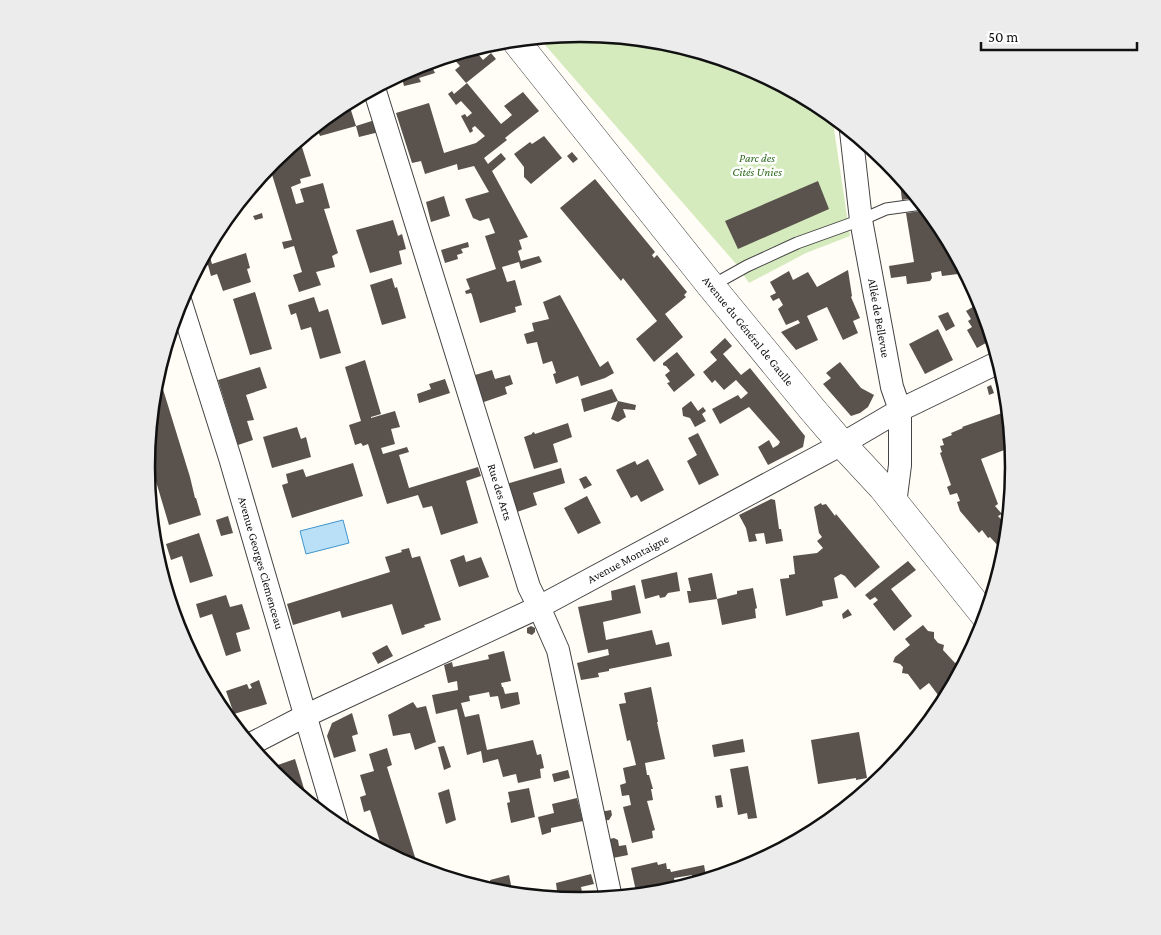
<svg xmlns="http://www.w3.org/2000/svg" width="1161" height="935" viewBox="0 0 1161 935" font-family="'Crimson Pro',serif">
	<rect width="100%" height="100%" fill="#fffdf5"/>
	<path fill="#d5ebbd" d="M581,34L665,42L747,67L822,107L832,116L850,236L806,253L749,283L737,265L539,38Z"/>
	<path fill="#b9e0f7" stroke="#3f96cf" d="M343,520L349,543L306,554L300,531Z"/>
	<path fill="#5a524d" d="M474,49L483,60L491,53L496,59L466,83L455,70L460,66L452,57L453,55Z
		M442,58L443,62L433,69L435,73L419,78L421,82L404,86L401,74L415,67L429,62L430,64L435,60Z
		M467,83L501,124L512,115L504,106L523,92L539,111L505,138L507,140L484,158L488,164L501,153L506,159L492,171L528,237L519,240L522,249L518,251L521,261L539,256L542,262L521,269L519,262L502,267L507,282L515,280L522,305L515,307L516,312L480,323L472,295L471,293L466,294L465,291L470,289L466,279L496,269L485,236L495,233L489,218L480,221L473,218L465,199L489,192L474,166L458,170L457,164L425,174L421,161L412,163L396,113L429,103L444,153L476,143L485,136L475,126L472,128L473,131L470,133L461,116L465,114L467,117L472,113L461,101L456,105L448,94L452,91L454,94Z
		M349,104L356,126L375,120L379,132L359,137L356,126L320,136L316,126L339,108Z
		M544,136L562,158L531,184L524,177V167L514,154L530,142L532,144Z
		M292,146L293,149L302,147L311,176L300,179L301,183L291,187L296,204L304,202L300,189L323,183L330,208L324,209L338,253L332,256L335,267L316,272L321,285L299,292L293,275L302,272L294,246L284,249L282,242L292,240L270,168L267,169L274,161Z
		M572,152L578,159L573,163L567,156Z
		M899,175L906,184L917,197L902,200Z
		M595,179L655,252L652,255L654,258L657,255L687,292L684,295L686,297L665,314L683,337L654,362L636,339L657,321L623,278L621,281L560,208Z
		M818,181L829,209L738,249L725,221Z
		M444,196L450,216L431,222L426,202Z
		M928,210L941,227L966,273L942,276L941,271L931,273L932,278L930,281L907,284L906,276L891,278L889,266L914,262L906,213Z
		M262,213L263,218L255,220L253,216Z
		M393,220L398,236L402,234L406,249L399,251L402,264L370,273L356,230Z
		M468,242L469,247L461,249L463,253L457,255L458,259L445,263L441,250Z
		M208,250L212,264L246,253L250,268L247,269L251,282L223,291L217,274L211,276L208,265L198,268Z
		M848,270L852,296L851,297L860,318L853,321L858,333L843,340L827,307L807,316L818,340L796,350L781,332L800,323L798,320L786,325L778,309L783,305L779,298L773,301L770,296L776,293L770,282L789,271L793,280L808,272L817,287Z
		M392,278L395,288L397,287L406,318L382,325L370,285Z
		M255,292L272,349L250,355L233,299Z
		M560,295L600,367L608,361L614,373L605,378L581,386L578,376L556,384L553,374L556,373L552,361L543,364L537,342L527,344L524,334L534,331L532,323L549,319L543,302Z
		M314,297L319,312L328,309L341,353L320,359L311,327L301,330L296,313L291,315L288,305Z
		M981,302L993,339L977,348L967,330L972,327L968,321L971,319L966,311Z
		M948,312L955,326L946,331L938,316Z
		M938,329L953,360L925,374L909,344Z
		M725,338L732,346L723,354L741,375L750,368L805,436L803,447L768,465L758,447L769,440L773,448L778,445L780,442L749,407L720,424L712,409L738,395L741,399L748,393L736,380L724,390L715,380L712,383L703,372L717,360L710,352Z
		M677,352L695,375L674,392L667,383L670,382L665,375L670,371L666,366H665L663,365V363Z
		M365,360L381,414L371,417V418L395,411L400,427L391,429L395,444L381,448L383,454L407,447L409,452L399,455L409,488L478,467L481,476L466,481L478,523L441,535L432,506L423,508L418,495L387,504L368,444L363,446L361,443L355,445L349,425L361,421L345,367Z
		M840,362L861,388L874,395L868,407L860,413L851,416L823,384L831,378L826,373Z
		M260,367L267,388L246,395L254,420L247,421L253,440L238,445L218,380Z
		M492,370L495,379L510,375L513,384L505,387L507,394L481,403L476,385H478L475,375Z
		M158,373L190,477L195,498H196L201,515L169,525L152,468L147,470V467L155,383Z
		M445,379L450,393L419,403L417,394L431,389L429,384Z
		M991,385L994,393L989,395L987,387Z
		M612,389L618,401L584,412L581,399Z
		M618,401L636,405L635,410L623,409L626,417L618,422L611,419Z
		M691,401L698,411L703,407L706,411L702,414L706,421L695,427L690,418L683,416L682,408Z
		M1002,413L1011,438L1012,447L981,459L998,504L995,506L1002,514L998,516L1007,526H1009L1006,552L1003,562L995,552L1000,548L990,537L988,538L982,530L979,533L960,511L957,502L960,501L957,493L950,495L947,487L951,485L940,453L942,452L940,446L944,445L942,439L952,435L951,433L963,428L962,427Z
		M568,423L572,437L553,444L558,462L534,469L524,437L532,434V433L534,432L535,434Z
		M297,427L301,439L306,437L311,457L272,468L263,437Z
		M698,433L719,475L699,485L687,461L697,455L688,438Z
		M648,459L664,490L641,502L637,495L631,498L616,470L635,461L637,465Z
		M353,463L363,496L292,518L282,485L288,483L286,474L303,469L306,477Z
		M561,468L565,483L533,493L537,505L517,512L506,484Z
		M586,476L592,485L584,489L579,479Z
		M587,496L601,523L578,534L564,508Z
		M771,499L775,500L779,529H781L783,541L766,544L764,533L755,534L757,541L749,542L746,528L739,515Z
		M821,503L822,505L826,504L835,516L836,514L880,567L855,588L845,576L841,574L834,578L838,598L822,601L823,606L810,610L786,616L780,579L789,578V575L795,574L793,556L817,553L823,548L817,541L822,537L819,533L814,507Z
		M228,516L233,533L221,536L216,520Z
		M199,533L213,576L190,583L182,556L171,560L166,544Z
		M409,548L412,558L420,556L441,620L424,625L425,627L402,635L392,604L342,618L340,611L293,625L287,604L390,572L385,557L402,552L401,550Z
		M464,555L466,562L481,557L489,577L459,587L450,560Z
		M908,561L916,570L891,589L912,616L894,631L873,604L878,600L875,597L870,600L865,595Z
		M677,572L680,591L668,593L665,597L660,598L659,595L645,599L641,580Z
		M712,573L717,599L689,603L687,591H691L688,578Z
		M635,585L641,613L603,622L606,640L652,630L656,645L669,642L672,656L609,669V671L598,673L599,677L581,680L577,663L609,655L608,649L588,653L578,607L612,600L611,591Z
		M753,588L757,608L755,609L756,618L722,625L717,599L737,594V591Z
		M226,595L230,607L242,604L250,629L236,633L241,651L226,656L212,614L200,618L196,604Z
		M848,609L852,615L843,619L842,614Z
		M923,625L928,631L934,632V638L938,643L944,645L943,650L955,663L958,661L963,667L944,703L929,683L920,690L908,674L902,673L903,667L900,664L893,662L895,657L910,645L905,639Z
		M531,626L535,628V632L532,635L527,633V628Z
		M387,645L393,656L378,664L372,653Z
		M504,651L511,681L501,683L502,687H503L505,694L518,692L520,704L501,709L498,696L490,697L489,692L469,696L470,701L461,703L465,717L479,714L487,750L533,740L537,755L541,754L544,768L540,769L541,778L518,783L516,774L503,777L498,759L483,763L481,751L467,755L457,709L436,714L432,695L458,690L457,681L448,683L444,665L452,662L453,667L489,659L488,655Z
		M259,680L267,704L234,714L226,691L247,684L249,689L252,688L250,684Z
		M651,687L658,722H657L665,759L645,763L647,775H649L653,789H651L653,800L647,801L655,830L652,831L653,838L632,843L623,807L631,805L629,795L622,796L620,785L626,783L623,768L636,765L630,740L627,741L619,704L626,703L624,693Z
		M413,702L417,708L426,706L436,742L415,750L410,733L393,736L388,715Z
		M352,713L358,734L352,736L356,751L334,758L327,736L332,723Z
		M859,732L867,778L856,780V778L818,784L811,740Z
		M743,739L745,752L714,757L712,745Z
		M444,746L451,767L444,770L438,747Z
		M387,748L392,765L387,767L419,870L414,868L385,853L383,844L381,845L370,810L364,812L360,797L366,795L360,775L374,771L369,754Z
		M295,759L302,782L308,802L275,775L272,767Z
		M748,766L757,818L748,819L747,813L738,815L730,769Z
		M568,770L570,778L554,782L552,774Z
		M529,788L535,817L511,823L507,803L510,802L508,792Z
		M449,789L456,820L446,824L438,793Z
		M721,795L723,807L717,808L715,796Z
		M577,798L583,821L551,828V832L542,835L538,817L554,813L552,804Z
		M611,810L612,815L609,820L601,821L600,812Z
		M614,838L618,840L619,846L626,845L628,855L613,858L605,840Z
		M657,862L658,865L666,863L667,869H670L671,872L704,865L706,876L692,879V875L674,878L676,888L671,889V891L665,893L637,896L631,868Z
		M591,874L594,884L581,887L584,901L558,899L556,883Z
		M509,875L513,895L493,892L490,880Z"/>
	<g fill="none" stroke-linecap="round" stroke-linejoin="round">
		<defs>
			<path id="service" d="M711,286L747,266L797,243L861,220L886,209L922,204"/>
			<path id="minor" d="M374,88L529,587L539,607L558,650L611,898
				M851,131L861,220L892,387L900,410V465L895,504
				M180,300L230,458L338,827
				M249,745L305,716L539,607L842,444L900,410L999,362"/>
			<path id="tertiary" d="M515,40L711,286L812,409L842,444L882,487L986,617"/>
		</defs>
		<use href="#service" stroke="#444" stroke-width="13"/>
		<use href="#minor" stroke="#444" stroke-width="24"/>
		<use href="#tertiary" stroke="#444" stroke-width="29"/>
		<use href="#service" stroke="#fff" stroke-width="11"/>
		<use href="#minor" stroke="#fff" stroke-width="22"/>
		<use href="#tertiary" stroke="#fff" stroke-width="28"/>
	</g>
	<g text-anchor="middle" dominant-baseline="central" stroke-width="5" stroke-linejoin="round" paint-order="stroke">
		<g font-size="12" font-style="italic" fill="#2f6b1f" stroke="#fff">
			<text x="757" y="158">Parc des<tspan x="757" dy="14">Cités Unies</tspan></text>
		</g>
		<g font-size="12" fill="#111" stroke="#fff">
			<text transform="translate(879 318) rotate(80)">Allée de Bellevue</text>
			<text transform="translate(748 331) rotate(51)">Avenue du Général de Gaulle</text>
			<text transform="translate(500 492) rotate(73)">Rue des Arts</text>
			<text transform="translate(628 559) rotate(-28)">Avenue Montaigne</text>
			<text transform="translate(261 563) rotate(74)">Avenue Georges Clemenceau</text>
		</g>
	</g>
	<path d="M0 0H1161V935H0ZM155 467a425 425 0 1 1 850 0a425 425 0 1 1-850 0Z" fill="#ececec" fill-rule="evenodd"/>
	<path fill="none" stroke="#111" stroke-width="2.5" d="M155 467a425 425 0 1 1 850 0a425 425 0 1 1-850 0Z"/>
	<path d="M981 42v8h156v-8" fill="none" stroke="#111111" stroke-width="2.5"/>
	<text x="988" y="42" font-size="15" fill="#111111" stroke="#ffffff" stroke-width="4" paint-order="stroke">50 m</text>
</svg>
